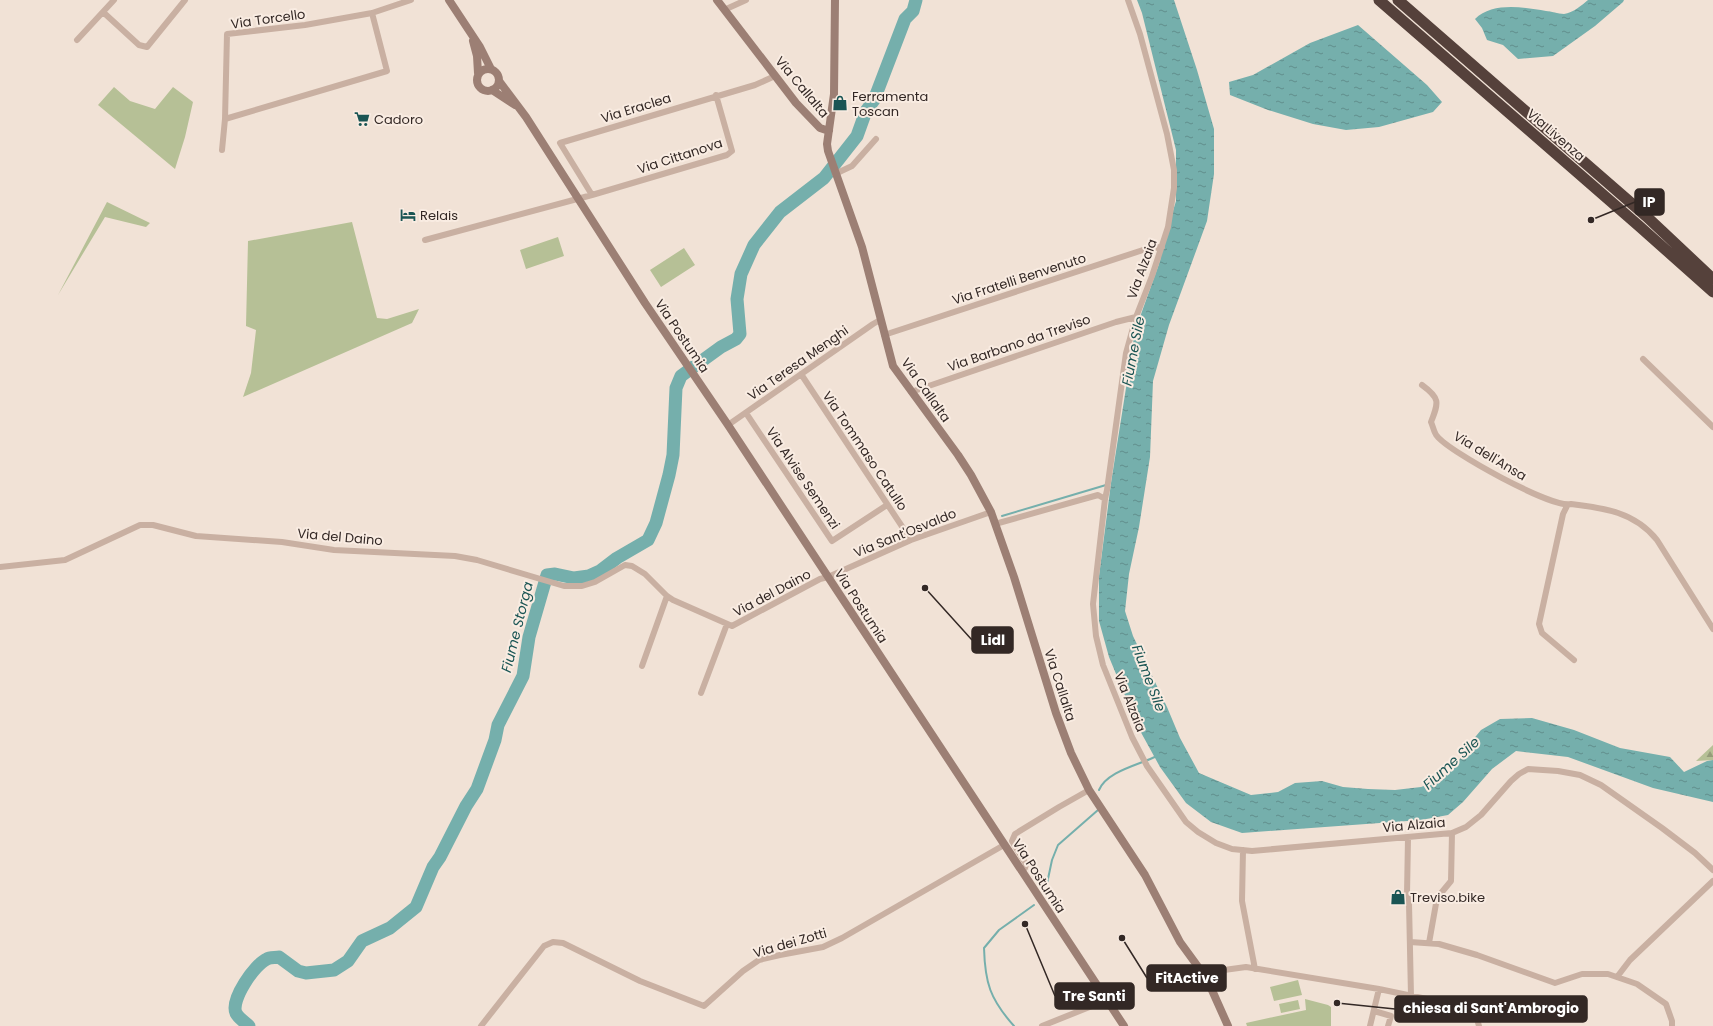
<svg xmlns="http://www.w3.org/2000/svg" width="1713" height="1026" viewBox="0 0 1713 1026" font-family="Poppins,sans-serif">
	<defs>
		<pattern id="forest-firs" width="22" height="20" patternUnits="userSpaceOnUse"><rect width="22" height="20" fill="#b6c096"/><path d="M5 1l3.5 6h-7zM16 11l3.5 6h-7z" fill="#959c7a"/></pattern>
		<pattern id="water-ripples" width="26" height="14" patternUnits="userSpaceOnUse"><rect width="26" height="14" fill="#75afac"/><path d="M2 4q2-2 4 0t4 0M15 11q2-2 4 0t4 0" fill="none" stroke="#618e8c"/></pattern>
	</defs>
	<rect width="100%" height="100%" fill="#f1e2d6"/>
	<path fill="#b6c096" d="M114,87L130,101L155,109L173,87L193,102L185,137L175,169L98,105Z
		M107,202L150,223L146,227L105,217L58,295Z
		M352,222L377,318L387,319L419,309L412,323L243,397L251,373L256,330L246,326L248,241Z
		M558,237L564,256L526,269L520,250Z
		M684,248L695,265L661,287L650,270Z
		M1298,980L1302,995L1274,1001L1270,987Z
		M1305,999L1328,1005L1331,1007V1026H1247L1246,1023L1306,1010Z
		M1298,1000L1300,1009L1281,1013L1279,1004Z"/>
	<path fill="url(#forest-firs)" d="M1713,745V760L1696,761Z"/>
	<path fill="url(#water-ripples)" d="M1137,0H1174L1197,70L1214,129V174L1207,221L1169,325L1153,381L1150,457L1139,527L1129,574L1125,611L1133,636L1167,707L1180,738L1199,773L1251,795L1278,792L1295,783L1322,781L1343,787L1368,789L1395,790L1421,787L1440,780L1455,767L1467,747L1481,730L1500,719L1532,718L1574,730L1620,748L1670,757L1684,772L1707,761L1713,760V802L1653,788L1568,757L1516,751L1492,769L1463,802L1448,815L1421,820L1242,833L1211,822L1186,803L1160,767L1138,727L1109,657L1099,621V576L1111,483L1135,331L1160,261L1162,247L1176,201V150L1142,13Z
		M1588,0H1624L1623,2L1595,26L1553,56L1518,59L1503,45L1487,40L1482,28L1475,19C1492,2 1523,7 1546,11C1551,11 1558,14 1564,14C1573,13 1582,5 1588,0Z
		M1358,25L1427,85L1442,102L1433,112L1379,127L1346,130L1313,124L1268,110L1230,95L1229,82L1253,75L1310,43Z"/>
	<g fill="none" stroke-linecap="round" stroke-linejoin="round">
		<path stroke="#75afac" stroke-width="2" d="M1002,516L1106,485
			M1099,790C1107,771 1139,765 1157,756
			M1045,893L1052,860L1058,845L1098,810
			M1014,1026C990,999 985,983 984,948L999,930L1034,905"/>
		<path stroke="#75afac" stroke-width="13" d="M249,1026C245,1022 238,1018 236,1013C230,1000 255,964 267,959C270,957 276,958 279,957L298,971L306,973L334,970L348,961L362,941L390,928L416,907L433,867L440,857L466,806L477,789L495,740L498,725L523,676L529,637L547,575L555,574L574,578L589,576L600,571L617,558L648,540L656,523L669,475L673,455L676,388L681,376L721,347L736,339L740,334L737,299L741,274L754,245L780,212L824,178L857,136L866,111L874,100L905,19L913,11L916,0"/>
		<path stroke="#c9b0a2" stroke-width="6" d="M1128,0L1140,34L1167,134L1174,170V188L1168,227L1152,276L1136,317L1126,353L1107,490L1105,499L1093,604L1096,636L1103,665L1132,737L1147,766L1186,822L1198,832L1216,843L1232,849L1252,851L1452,833L1466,827L1481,815L1511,781L1519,774L1528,769L1558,771L1580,775L1601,785L1662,828L1695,853L1713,870
			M724,10L746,0
			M103,12L139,45L147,47L185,0
			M372,13L387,71L225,119L227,34L305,25L372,13L411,0
			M77,40L114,0
			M222,150L225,119
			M835,174L852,166L876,139
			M592,195L560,143L755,85L775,76
			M425,240L592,195L727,155L732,151L716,95
			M884,335L1149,248L1162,247
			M1643,359L1713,427
			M801,374L911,540
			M1422,385C1440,398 1439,402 1431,422C1433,426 1434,433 1437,436C1449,452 1553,509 1571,504C1604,508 1635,512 1657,540L1713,629
			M911,392L1116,322L1136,317
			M746,413L832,541L887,505
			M728,425L873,324L880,320
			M1567,506L1563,514L1539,624L1542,633L1574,660
			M995,524L1098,495L1105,499
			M0,567L65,560L140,525H153L196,536L282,542L334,550L455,556L477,560L564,586H582L595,582L625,565L632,566L645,574L667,596L673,600L732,626L820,579L828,577L911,540L991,512
			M642,666L667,596
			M701,693L727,624
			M1408,838L1407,894L1409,903L1411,996
			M1243,850L1242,901L1255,969
			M1021,871L1025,868L1026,864L1012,841L1015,834L1059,807L1089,790
			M1410,942L1439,944L1477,955L1555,983L1582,974H1608L1637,984L1666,1004L1672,1021V1026
			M1429,943L1437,898L1451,881L1452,833
			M1617,977L1630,960L1713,881
			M1207,979L1224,970L1246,967L1379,989L1470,1008L1475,1012L1479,1026
			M1374,1011L1391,1016L1388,1026
			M481,1026L544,946L553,942L563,943L640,981L704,1006L743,971L759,960L780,955L823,947L842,938L1004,845
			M1042,1026L1107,1000
			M1370,1026L1379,989"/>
		<path stroke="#9c7f74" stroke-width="8" d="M449,0L480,47L491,69
			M717,0L796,103L820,128L829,131
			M835,0L834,94L827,144L828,151L862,247L893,366L958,455L971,475L985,501L991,512L1014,577L1056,713L1071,753L1089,790L1145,875L1180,942L1207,979L1228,1026
			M473,41L477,56L478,73
			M477 80a11 11 0 1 1 22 0a11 11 0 1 1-22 0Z
			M499,81L526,117L645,303L728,425L1124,1026
			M492,90L515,105"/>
		<path stroke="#55413b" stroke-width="11" d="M1379,0L1639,226L1713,292
			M1398,0L1646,216L1713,279"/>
	</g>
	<defs>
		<symbol id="shop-bare" viewBox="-9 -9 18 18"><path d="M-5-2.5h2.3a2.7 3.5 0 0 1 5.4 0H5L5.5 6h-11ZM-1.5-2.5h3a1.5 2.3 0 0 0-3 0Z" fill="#1a5554" stroke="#f9ece2" stroke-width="2.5" paint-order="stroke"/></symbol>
		<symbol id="supermarket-bare" viewBox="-9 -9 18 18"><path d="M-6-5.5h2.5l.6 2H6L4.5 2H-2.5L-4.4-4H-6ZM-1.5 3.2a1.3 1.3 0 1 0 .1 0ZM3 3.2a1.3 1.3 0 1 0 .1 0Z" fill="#1a5554" stroke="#f9ece2" stroke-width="2.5" paint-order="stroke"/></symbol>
		<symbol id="hotel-bare" viewBox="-9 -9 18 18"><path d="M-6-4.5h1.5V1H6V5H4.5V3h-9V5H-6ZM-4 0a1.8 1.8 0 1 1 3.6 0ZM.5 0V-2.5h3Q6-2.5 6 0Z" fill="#1a5554" stroke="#f9ece2" stroke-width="2.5" paint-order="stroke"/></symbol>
	</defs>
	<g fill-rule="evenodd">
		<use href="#shop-bare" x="829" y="92" width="22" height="22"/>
		<use href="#supermarket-bare" x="351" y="108" width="22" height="22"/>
		<use href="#hotel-bare" x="397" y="204" width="22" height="22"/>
		<use href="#shop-bare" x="1387" y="886" width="22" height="22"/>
	</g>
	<g text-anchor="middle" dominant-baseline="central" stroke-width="4" stroke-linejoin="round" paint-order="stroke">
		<g font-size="13" fill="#332825" stroke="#f9ece2">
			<text transform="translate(268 19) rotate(-8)">Via Torcello</text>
			<text transform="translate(802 87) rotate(50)">Via Callalta</text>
			<text transform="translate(636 108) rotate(-17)">Via Eraclea</text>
			<text transform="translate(1556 135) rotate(41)">Via Livenza</text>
			<text transform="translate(680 156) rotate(-18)">Via Cittanova</text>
			<text transform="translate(1142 269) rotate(-70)">Via Alzaia</text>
			<text transform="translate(1019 279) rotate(-18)">Via Fratelli Benvenuto</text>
			<text transform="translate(682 336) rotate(56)">Via Postumia</text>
			<text transform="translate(1019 343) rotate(-19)">Via Barbano da Treviso</text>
			<text transform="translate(798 363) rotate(-35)">Via Teresa Menghi</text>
			<text transform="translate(926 390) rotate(55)">Via Callalta</text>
			<text transform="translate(865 451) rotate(56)">Via Tommaso Catullo</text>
			<text transform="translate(1490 456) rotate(31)">Via dell'Ansa</text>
			<text transform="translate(803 478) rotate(56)">Via Alvise Semenzi</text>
			<text transform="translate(905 533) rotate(-22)">Via Sant'Osvaldo</text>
			<text transform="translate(340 537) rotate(5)">Via del Daino</text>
			<text transform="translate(772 593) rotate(-28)">Via del Daino</text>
			<text transform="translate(861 606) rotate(57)">Via Postumia</text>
			<text transform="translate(1060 685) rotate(72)">Via Callalta</text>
			<text transform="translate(1130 702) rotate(68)">Via Alzaia</text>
			<text transform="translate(1414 825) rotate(-5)">Via Alzaia</text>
			<text transform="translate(1039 876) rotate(57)">Via Postumia</text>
			<text transform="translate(790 943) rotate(-16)">Via dei Zotti</text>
		</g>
		<g font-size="13" fill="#332825" stroke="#f9ece2" text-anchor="start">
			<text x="852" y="96">Ferramenta<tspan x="852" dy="15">Toscan</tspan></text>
			<text x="374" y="119">Cadoro</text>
			<text x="420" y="215">Relais</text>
			<text x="1410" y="897">Treviso.bike</text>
		</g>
		<g font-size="14" font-style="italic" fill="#1a5554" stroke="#f9ece2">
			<text transform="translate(1133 351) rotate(-79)">Fiume Sile</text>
			<text transform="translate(517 627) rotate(-76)">Fiume Storga</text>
			<text transform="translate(1149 678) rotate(69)">Fiume Sile</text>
			<text transform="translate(1451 763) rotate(-42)">Fiume Sile</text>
		</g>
	</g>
	<path fill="none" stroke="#332825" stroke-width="1.5" d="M1591 220L1635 202M925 588L972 640M1122 938L1147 978M1025 924L1055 996M1337 1003L1395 1009"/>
	<g fill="#332825" stroke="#f9ece2" stroke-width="1.5">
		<circle cx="1591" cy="220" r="4"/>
		<circle cx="925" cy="588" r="4"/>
		<circle cx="1122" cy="938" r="4"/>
		<circle cx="1025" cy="924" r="4"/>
		<circle cx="1337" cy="1003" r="4"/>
	</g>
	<g fill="#332825" stroke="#332825" stroke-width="1.5">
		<rect x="1635" y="189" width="29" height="26" rx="4"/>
		<rect x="972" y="627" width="41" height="26" rx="4"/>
		<rect x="1147" y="965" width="79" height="26" rx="4"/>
		<rect x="1055" y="983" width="79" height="26" rx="4"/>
		<rect x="1395" y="996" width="192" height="26" rx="4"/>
	</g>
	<g font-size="14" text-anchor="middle" font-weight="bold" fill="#fff">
		<text x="1649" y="207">IP</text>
		<text x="993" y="645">Lidl</text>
		<text x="1187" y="983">FitActive</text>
		<text x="1094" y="1001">Tre Santi</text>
		<text x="1491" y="1013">chiesa di Sant'Ambrogio</text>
	</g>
</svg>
